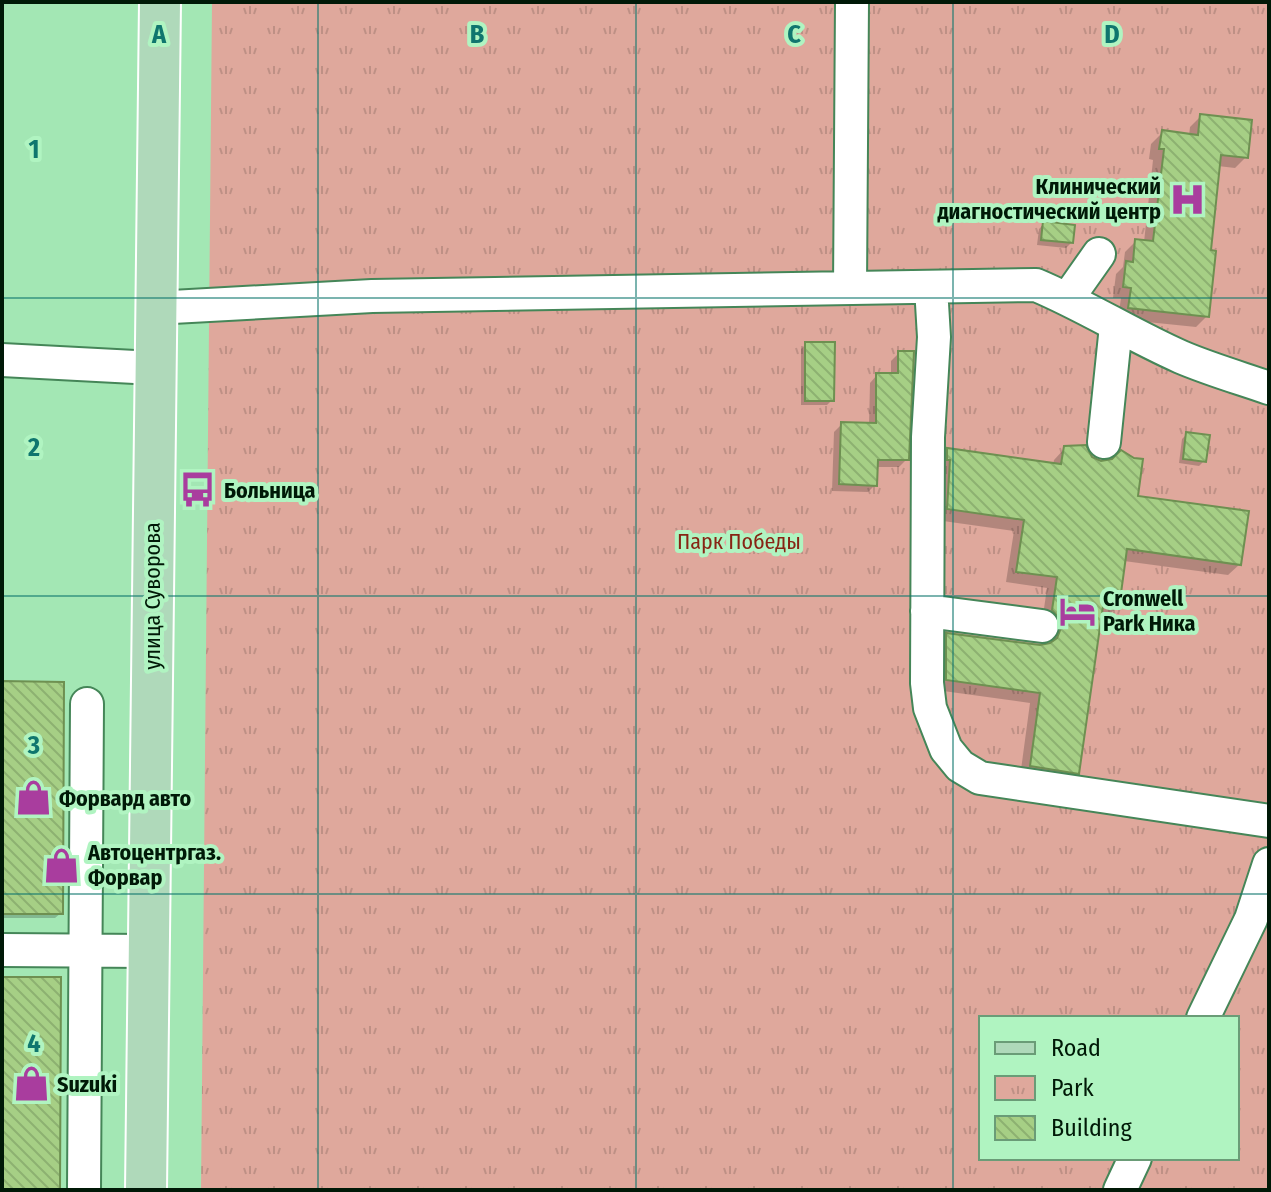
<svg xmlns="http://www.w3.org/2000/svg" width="1271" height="1192" viewBox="0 0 1271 1192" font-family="'Fira Sans Condensed',sans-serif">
	<defs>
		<pattern id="park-tufts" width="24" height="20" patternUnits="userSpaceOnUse" patternTransform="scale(2)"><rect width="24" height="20" fill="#dfa89c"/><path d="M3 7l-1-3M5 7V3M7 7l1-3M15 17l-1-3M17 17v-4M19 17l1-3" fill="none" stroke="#be9085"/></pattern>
		<pattern id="building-back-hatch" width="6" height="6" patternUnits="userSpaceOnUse" patternTransform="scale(2)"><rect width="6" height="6" fill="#a6cf85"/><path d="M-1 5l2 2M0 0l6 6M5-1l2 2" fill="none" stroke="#8db171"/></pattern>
	</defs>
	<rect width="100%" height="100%" fill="#a3e7b4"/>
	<path fill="url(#park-tufts)" fill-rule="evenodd" d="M212,2H1269V1190H201ZM981,1018H1237V1158H981Z"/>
	<path fill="#0003" d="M1201,116L1246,157L1235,168L1218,166L1208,252L1207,316L1196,327L1118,319L1121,298H1113L1116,274L1123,267L1125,252L1136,241L1144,242L1153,160L1149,159L1151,144L1162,133L1189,136L1190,127Z
		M1044,224L1071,243L1066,248L1037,245L1039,229Z
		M806,344L832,400L827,405H801V349Z
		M899,353L907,459L899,467H876L875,485L868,492L832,491L834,432L842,424L869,425L870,383L877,375H891V361Z
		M1187,434L1204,461L1199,466L1179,463L1182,439Z
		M1065,448L1091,458L1136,498L1240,564L1228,575L1124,561L1117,607L1106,618L1099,617L1078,773L1066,784L1020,777L1030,703L936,690V646L947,635L1040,647L1048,645L1051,640L1049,629L1042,622L1047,588L1006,582L1014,531L936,520L937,461L948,450L1053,465L1054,460Z
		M2,683L61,913L55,918H2Z"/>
	<path fill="url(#building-back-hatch)" stroke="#6e9051" stroke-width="2" d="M1200,114L1252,120L1248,158L1221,155L1211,250L1216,251L1209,317L1128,308L1131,288L1123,287L1126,261L1133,262L1135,239L1153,241L1164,149H1159L1162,130L1198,135Z
		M1043,221L1075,225L1073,243L1041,240Z
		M805,342H835L834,401H805Z
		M898,351H914L909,460H878L877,486L839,484L841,422L876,423V373H898Z
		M1186,432L1210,435L1206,462L1183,459Z
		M1086,445L1092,457L1101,461L1112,459L1121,450L1134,458L1143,459L1138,496L1249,511L1241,565L1127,549L1119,608L1103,606L1079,774L1030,766L1040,693L946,680V633L1040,645L1050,643L1057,638L1061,628L1059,618L1052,610L1057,577L1016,572L1024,520L947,509L950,460H947V448L1061,464L1064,446Z
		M2,681L64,682L63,914H2Z
		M2,977H61L60,1190H2Z"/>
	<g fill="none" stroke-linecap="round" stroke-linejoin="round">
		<defs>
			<path id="minor" d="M931,287L934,337L928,437L927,683L930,708L946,749L960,766L980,778L1269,821
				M850,288L852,2
				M1068,298L1099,254
				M154,308L372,296L1036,285C1086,306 1131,335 1181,357C1209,369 1240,378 1269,388
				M2,360L154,368
				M1104,442L1116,326
				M927,611L1042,626
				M2,950L147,951
				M1203,1018L1251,919L1269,864
				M84,1190L87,704
				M1120,1190L1135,1158"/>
			<path id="major" d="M146,1190L160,2"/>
		</defs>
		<use href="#minor" stroke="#458658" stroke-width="36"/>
		<use href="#major" stroke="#fff" stroke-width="44"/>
		<use href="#minor" stroke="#fff" stroke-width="32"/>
		<use href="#major" stroke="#afd9ba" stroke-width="40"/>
	</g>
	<path fill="none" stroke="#0f766e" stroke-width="2" stroke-opacity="0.55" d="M318,2V1190M636,2V1190M953,2V1190M2,298H1269M2,596H1269M2,894H1269"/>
	<defs>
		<symbol id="hospital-bare" viewBox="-9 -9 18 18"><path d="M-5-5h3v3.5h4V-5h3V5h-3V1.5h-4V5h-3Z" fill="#a93d9e" stroke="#b0f4c1" stroke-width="2.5" paint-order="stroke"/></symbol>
		<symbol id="bus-bare" viewBox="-9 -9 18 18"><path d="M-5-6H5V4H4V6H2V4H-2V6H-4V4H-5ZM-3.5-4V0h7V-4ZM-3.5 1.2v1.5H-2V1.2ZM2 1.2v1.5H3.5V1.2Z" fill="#a93d9e" stroke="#b0f4c1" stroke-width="2.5" paint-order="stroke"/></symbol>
		<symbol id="hotel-bare" viewBox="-9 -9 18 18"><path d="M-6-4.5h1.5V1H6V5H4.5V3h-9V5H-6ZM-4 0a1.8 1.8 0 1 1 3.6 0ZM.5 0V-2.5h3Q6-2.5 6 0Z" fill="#a93d9e" stroke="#b0f4c1" stroke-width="2.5" paint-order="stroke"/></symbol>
		<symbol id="shop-bare" viewBox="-9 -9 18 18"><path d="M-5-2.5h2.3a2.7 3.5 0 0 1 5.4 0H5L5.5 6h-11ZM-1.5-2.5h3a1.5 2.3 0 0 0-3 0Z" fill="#a93d9e" stroke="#b0f4c1" stroke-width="2.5" paint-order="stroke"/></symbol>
	</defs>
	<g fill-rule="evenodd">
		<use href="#hospital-bare" x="1162" y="174" width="51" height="51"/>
		<use href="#bus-bare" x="172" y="464" width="51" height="51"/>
		<use href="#hotel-bare" x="1052" y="586" width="51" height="51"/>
		<use href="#shop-bare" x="8" y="772" width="51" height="51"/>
		<use href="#shop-bare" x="36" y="840" width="51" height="51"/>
		<use href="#shop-bare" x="6" y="1058" width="51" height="51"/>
	</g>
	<g text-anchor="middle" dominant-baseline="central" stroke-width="8" stroke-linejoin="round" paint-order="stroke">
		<g font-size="22" font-weight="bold" fill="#001907" stroke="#b0f4c1" text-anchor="start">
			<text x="1161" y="186" text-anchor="end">Клинический<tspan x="1161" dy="25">диагностический центр</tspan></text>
			<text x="224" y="490">Больница</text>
			<text x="1103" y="598">Cronwell<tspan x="1103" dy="25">Park Ника</tspan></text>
			<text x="59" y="798">Форвард авто</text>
			<text x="88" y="852">Автоцентргаз.<tspan x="88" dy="25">Форвар</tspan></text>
			<text x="57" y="1084">Suzuki</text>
		</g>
		<g font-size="22" fill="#872414" stroke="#b0f4c1">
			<text x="739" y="541">Парк Победы</text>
		</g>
		<g font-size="22" fill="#001907" stroke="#b0f4c1">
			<text transform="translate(152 596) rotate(-90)">улица Суворова</text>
		</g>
	</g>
	<g font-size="26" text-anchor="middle" font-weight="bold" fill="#0f766e" stroke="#b0f4c1" stroke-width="8" stroke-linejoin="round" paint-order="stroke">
		<text x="159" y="43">A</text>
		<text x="477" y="43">B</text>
		<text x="794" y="43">C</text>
		<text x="1112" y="43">D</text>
		<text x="34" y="158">1</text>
		<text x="34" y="456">2</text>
		<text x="34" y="754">3</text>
		<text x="34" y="1052">4</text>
	</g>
	<rect width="1271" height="1192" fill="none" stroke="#001907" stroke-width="8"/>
	<rect x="979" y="1016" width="260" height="144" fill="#b0f4c1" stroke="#6a9c77" stroke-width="2"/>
	<rect x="995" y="1042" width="40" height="12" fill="#afd9ba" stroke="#6a9c77" stroke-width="2"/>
	<text x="1051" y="1056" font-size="24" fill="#001907">Road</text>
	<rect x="995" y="1076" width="40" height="24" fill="url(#park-tufts)" stroke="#6a9c77" stroke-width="2"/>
	<text x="1051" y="1096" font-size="24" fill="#001907">Park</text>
	<rect x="995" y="1116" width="40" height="24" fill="url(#building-back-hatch)" stroke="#6a9c77" stroke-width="2"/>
	<text x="1051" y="1136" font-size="24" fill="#001907">Building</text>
</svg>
